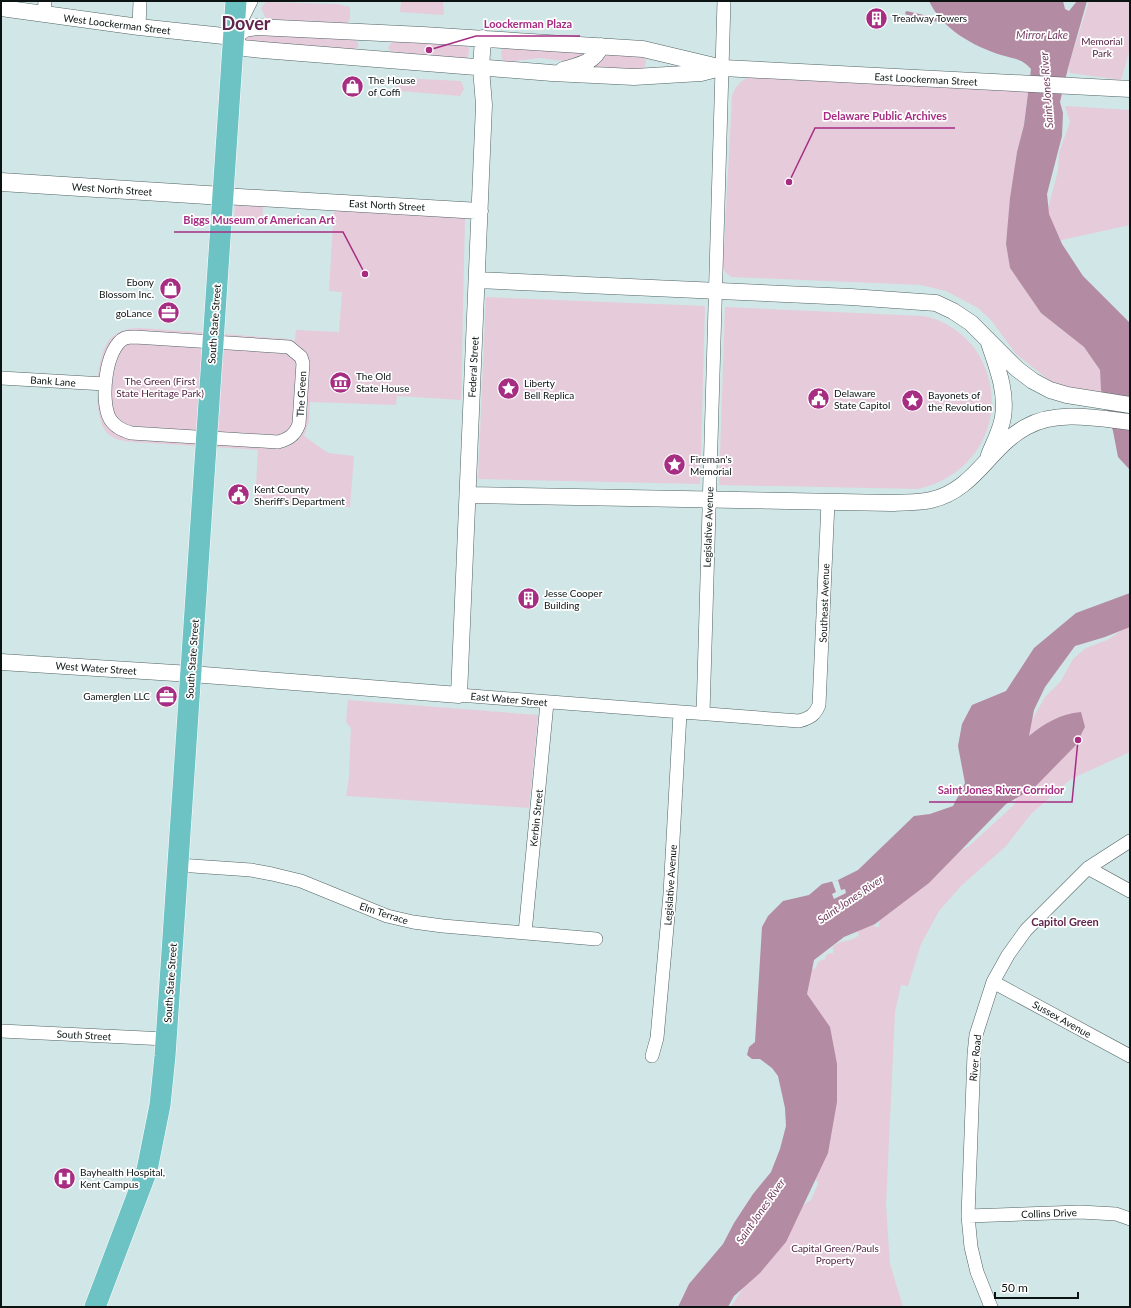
<svg xmlns="http://www.w3.org/2000/svg" width="1131" height="1308" viewBox="0 0 1131 1308" font-family="Lato,sans-serif">
	<rect width="100%" height="100%" fill="#d1e6e6"/>
	<path fill="#e6cbdb" d="M401,1H443L444,15L400,12Z
		M1089,1H1130V49L1121,80L1070,73L1068,68Z
		M266,2L337,4L350,7V19L347,24L266,19L261,8Z
		M248,33L351,39L358,42V47L353,50L244,41V36Z
		M393,40L465,44L469,49L468,57L463,61L394,55L388,48Z
		M505,47L586,49L588,55L571,62L540,58L507,62L502,59L501,51Z
		M603,53L645,55L646,61L644,69L638,70L592,67Z
		M752,76L1028,91L1024,125L1017,152L1006,244L1010,268L1041,313L1084,347L1100,370L1102,394L1061,387L1050,381L1016,354L991,320L978,308L946,291L921,285L731,277L725,272L723,267L732,96C736,85 741,80 752,76Z
		M400,78L461,81L464,89L460,96L400,91L395,88Z
		M1065,106L1130,110V225L1053,242L1047,212L1058,171L1059,153L1070,122Z
		M235,203L263,205L262,223L234,221Z
		M334,208L465,217L461,400L397,396L396,405L310,402L309,421L304,436L328,453L354,456L350,507L255,504L258,450L133,442C124,441 114,440 107,433C92,417 95,356 110,339C118,330 130,328 141,328L289,339L295,341L296,330L339,332L342,292L329,291Z
		M486,297L705,306L700,484L478,479Z
		M725,307L922,316C943,319 962,332 975,349C1013,405 983,475 918,489L719,485Z
		M1130,625V752L1071,779L1031,814L1006,846L961,886L939,911L921,944L908,986L901,985L895,1012L886,1205L890,1264L903,1307H731L753,1273L802,1206L811,1200L818,1184L816,1179L818,1169L809,1058L805,967L815,969L819,961L825,959L827,954L833,953V947C840,939 851,943 859,935L858,931L871,922L875,927H879L881,909L888,913L914,894L921,874L969,846L1014,805L1018,795L1027,729L1045,697L1061,681L1073,659L1086,648L1107,640Z
		M348,700L538,715L529,808L346,796C351,774 349,751 351,728L346,722Z"/>
	<path fill="#b38ba3" d="M929,1H1063L1065,9L1069,11L1077,1H1087L1068,68L1060,102L1063,113L1062,136L1047,194L1049,214L1062,244L1083,276L1130,323V470L1118,457L1113,431L1101,390L1100,370L1084,347L1041,313L1010,268L1006,244L1010,198L1017,152L1024,125L1031,69C1022,58 1014,59 1001,55C973,46 942,29 929,1Z
		M1130,593V627L1105,637L1075,646L1045,687L1034,710L1029,736C1045,723 1060,714 1081,712L1085,727L1075,746L1034,788L1006,804L929,883L875,924L844,937L814,960L807,994L830,1027L837,1064V1102L828,1153L786,1242L760,1273L734,1296L728,1307H678L689,1284L723,1244L734,1223L753,1194L771,1172L780,1149L786,1126L785,1108L778,1076L772,1068L760,1059H752L747,1055L749,1047L755,1042L762,927L768,916L783,901L809,895L822,884L838,880L858,870L914,816L930,814L953,806L965,783L958,746L962,724L972,705L1006,691L1034,648L1076,613Z"/>
	<path fill="#d1e6e6" d="M838,880L841,890L845,889L846,893L834,899L832,894L836,892L832,881Z"/>
	<g fill="none" stroke-linecap="round" stroke-linejoin="round">
		<path stroke="#b38ba3" stroke-width="3.5" d="M907,13L942,21"/>
		<defs>
			<path id="minor" d="M44,14L45,1
				M139,27L140,1
				M238,27L251,1
				M135,337L289,347L301,357L303,363L299,424C295,435 289,439 278,442L131,433C122,430 115,427 110,419C100,402 105,347 125,338C128,337 132,337 135,337Z
				M1,378L105,384
				M459,695L799,721C810,718 815,715 819,705L828,502
				M703,714L724,1
				M178,865L251,870L272,874L301,881L387,916L413,922L443,926L596,939
				M1088,868L1130,891
				M525,933L547,703
				M993,982L1130,1056
				M1,1031L166,1039
				M652,1056L657,1038L670,894L680,713
				M968,1216L1080,1212L1116,1214L1130,1219
				M991,1307L977,1272L971,1247L968,1216L974,1054L976,1035L993,982L1008,955L1026,930L1088,868L1130,841"/>
			<path id="tertiary" d="M1,8L139,27L233,37
				M233,37L245,29L256,27L423,35L643,49L723,68L1130,89
				M233,37L242,48L263,50L552,73L634,77L701,73L713,70
				M563,70C579,65 594,63 601,46
				M223,196L480,211
				M477,280L851,297L936,303L953,311L971,323L1017,369L1033,381L1050,390L1067,395L1130,405
				M989,343C997,367 1007,391 1003,417C1001,430 994,443 989,455
				M468,495L892,503C904,502 919,503 931,500C975,490 989,447 1026,427C1057,410 1096,418 1130,422
				M1,662L191,674L459,695L484,105L481,68L483,38"/>
			<path id="secondary" d="M1,182L223,196"/>
			<path id="primary" d="M95,1307L147,1170L160,1105L165,1056L236,1"/>
		</defs>
		<use href="#minor" stroke="#516364" stroke-width="14"/>
		<use href="#tertiary" stroke="#516364" stroke-width="17"/>
		<use href="#secondary" stroke="#516364" stroke-width="19"/>
		<use href="#primary" stroke="#fff" stroke-width="22"/>
		<use href="#minor" stroke="#fff" stroke-width="13"/>
		<use href="#tertiary" stroke="#fff" stroke-width="16"/>
		<use href="#secondary" stroke="#fff" stroke-width="18"/>
		<use href="#primary" stroke="#6dc2c4" stroke-width="21"/>
	</g>
	<defs>
		<symbol id="building-disc" viewBox="-11 -11 22 22"><circle r="9.5" fill="#a62d82" stroke="#fff"/><path d="M-4-6H4V6H1V3H-1V6H-4ZM-2.5-4.3h1.7v1.8h-1.7ZM.8-4.3h1.7v1.8H.8ZM-2.5-1h1.7V.8h-1.7ZM.8-1h1.7V.8H.8Z" fill="#fff"/></symbol>
		<symbol id="shop-disc" viewBox="-11 -11 22 22"><circle r="9.5" fill="#a62d82" stroke="#fff"/><path d="M-5-2.5h2.3a2.7 3.5 0 0 1 5.4 0H5L5.5 6h-11ZM-1.5-2.5h3a1.5 2.3 0 0 0-3 0Z" fill="#fff"/></symbol>
		<symbol id="office-disc" viewBox="-11 -11 22 22"><circle r="9.5" fill="#a62d82" stroke="#fff"/><path d="M-6-3h4V-5.5h4V-3h4V5H-6ZM-1-4.5V-3h2v-1.5ZM-6 0V1H6V0Z" fill="#fff"/></symbol>
		<symbol id="museum-disc" viewBox="-11 -11 22 22"><circle r="9.5" fill="#a62d82" stroke="#fff"/><path d="M0-6L6-3V-2H-6V-3ZM-5-1h2V3h-2ZM-1-1h2V3h-2ZM3-1h2V3H3ZM-6 4H6V6H-6Z" fill="#fff"/></symbol>
		<symbol id="sight-disc" viewBox="-11 -11 22 22"><circle r="9.5" fill="#a62d82" stroke="#fff"/><path d="M0-6L1.8-2.2L6-1.7L2.9 1.2L3.7 5.4L0 3.3L-3.7 5.4L-2.9 1.2L-6-1.7L-1.8-2.2Z" fill="#fff"/></symbol>
		<symbol id="civic-disc" viewBox="-11 -11 22 22"><circle r="9.5" fill="#a62d82" stroke="#fff"/><path d="M-.6-6.5H3V-4.5H.6V-3L4-1V1h2V6H-6V1h2V-1L-.6-3ZM-1.2 2.5V6h2.4V2.5Z" fill="#fff"/></symbol>
		<symbol id="hospital-disc" viewBox="-11 -11 22 22"><circle r="9.5" fill="#a62d82" stroke="#fff"/><path d="M-5-5h3v3.5h4V-5h3V5h-3V1.5h-4V5h-3Z" fill="#fff"/></symbol>
	</defs>
	<g fill-rule="evenodd">
		<use href="#building-disc" x="864" y="6" width="25" height="25"/>
		<use href="#shop-disc" x="340" y="74" width="25" height="25"/>
		<use href="#shop-disc" x="158" y="276" width="25" height="25"/>
		<use href="#office-disc" x="156" y="300" width="25" height="25"/>
		<use href="#museum-disc" x="328" y="370" width="25" height="25"/>
		<use href="#sight-disc" x="496" y="376" width="25" height="25"/>
		<use href="#civic-disc" x="806" y="386" width="25" height="25"/>
		<use href="#sight-disc" x="900" y="388" width="25" height="25"/>
		<use href="#sight-disc" x="662" y="452" width="25" height="25"/>
		<use href="#civic-disc" x="226" y="482" width="25" height="25"/>
		<use href="#building-disc" x="516" y="586" width="25" height="25"/>
		<use href="#office-disc" x="154" y="684" width="25" height="25"/>
		<use href="#hospital-disc" x="52" y="1166" width="25" height="25"/>
	</g>
	<g text-anchor="middle" dominant-baseline="central" stroke-width="3.5" stroke-linejoin="round" paint-order="stroke">
		<g font-size="10" fill="#0b1313" stroke="#fff" text-anchor="start">
			<text x="892" y="18">Treadway Towers</text>
			<text x="368" y="80">The House<tspan x="368" dy="12">of Coffi</tspan></text>
			<text x="154" y="282" text-anchor="end">Ebony<tspan x="154" dy="12">Blossom Inc.</tspan></text>
			<text x="152" y="313" text-anchor="end">goLance</text>
			<text x="356" y="376">The Old<tspan x="356" dy="12">State House</tspan></text>
			<text x="524" y="383">Liberty<tspan x="524" dy="12">Bell Replica</tspan></text>
			<text x="834" y="393">Delaware<tspan x="834" dy="12">State Capitol</tspan></text>
			<text x="928" y="395">Bayonets of<tspan x="928" dy="12">the Revolution</tspan></text>
			<text x="690" y="459">Fireman's<tspan x="690" dy="12">Memorial</tspan></text>
			<text x="254" y="489">Kent County<tspan x="254" dy="12">Sheriff's Department</tspan></text>
			<text x="544" y="593">Jesse Cooper<tspan x="544" dy="12">Building</tspan></text>
			<text x="150" y="696" text-anchor="end">Gamerglen LLC</text>
			<text x="80" y="1172">Bayhealth Hospital,<tspan x="80" dy="12">Kent Campus</tspan></text>
		</g>
		<g font-size="10" fill="#0b1313" stroke="#fff">
			<text transform="translate(117 24) rotate(7)">West Loockerman Street</text>
			<text transform="translate(926 79) rotate(3)">East Loockerman Street</text>
			<text transform="translate(112 189) rotate(4)">West North Street</text>
			<text transform="translate(387 205) rotate(3)">East North Street</text>
			<text transform="translate(214 324) rotate(-86)">South State Street</text>
			<text transform="translate(473 367) rotate(-87)">Federal Street</text>
			<text transform="translate(53 381) rotate(4)">Bank Lane</text>
			<text transform="translate(301 394) rotate(-87)">The Green</text>
			<text transform="translate(708 527) rotate(-88)">Legislative Avenue</text>
			<text transform="translate(824 603) rotate(-88)">Southeast Avenue</text>
			<text transform="translate(192 659) rotate(-86)">South State Street</text>
			<text transform="translate(96 668) rotate(4)">West Water Street</text>
			<text transform="translate(509 699) rotate(5)">East Water Street</text>
			<text transform="translate(536 818) rotate(-84)">Kerbin Street</text>
			<text transform="translate(670 885) rotate(-86)">Legislative Avenue</text>
			<text transform="translate(384 913) rotate(18)">Elm Terrace</text>
			<text transform="translate(170 983) rotate(-86)">South State Street</text>
			<text transform="translate(1062 1019) rotate(29)">Sussex Avenue</text>
			<text transform="translate(84 1035) rotate(3)">South Street</text>
			<text transform="translate(975 1058) rotate(-84)">River Road</text>
			<text transform="translate(1049 1213) rotate(-2)">Collins Drive</text>
		</g>
		<g font-size="10" fill="#4f1c3e" stroke="#fff">
			<text x="1102" y="41">Memorial<tspan x="1102" dy="12">Park</tspan></text>
			<text x="160" y="381">The Green (First<tspan x="160" dy="12">State Heritage Park)</tspan></text>
			<text x="835" y="1248">Capital Green/Pauls<tspan x="835" dy="12">Property</tspan></text>
		</g>
		<g font-size="11" font-style="italic" fill="#743f61" stroke="#fff">
			<text x="1042" y="34">Mirror Lake</text>
			<text transform="translate(1046 90) rotate(-94)">Saint Jones River</text>
			<text transform="translate(850 899) rotate(-34)">Saint Jones River</text>
			<text transform="translate(760 1211) rotate(-55)">Saint Jones River</text>
		</g>
		<g font-size="11" font-weight="bold" fill="#60254c" stroke="#fff">
			<text x="1065" y="921">Capitol Green</text>
		</g>
		<g font-size="18" font-weight="bold" fill="#60254c" stroke="#fff">
			<text x="246" y="23">Dover</text>
		</g>
	</g>
	<path fill="none" stroke="#a62d82" stroke-width="1.5" d="M429 50L476 36H580M789 182L815 128H955M365 274L343 232H174M1078 740L1072 802H929"/>
	<g fill="#a62d82" stroke="#fff" stroke-width="1.5">
		<circle cx="429" cy="50" r="4"/>
		<circle cx="789" cy="182" r="4"/>
		<circle cx="365" cy="274" r="4"/>
		<circle cx="1078" cy="740" r="4"/>
	</g>
	<g font-size="11" text-anchor="middle" font-weight="bold" fill="#a62d82" stroke="#fff" stroke-width="3.5" stroke-linejoin="round" paint-order="stroke">
		<text x="528" y="28">Loockerman Plaza</text>
		<text x="885" y="120">Delaware Public Archives</text>
		<text x="259" y="224">Biggs Museum of American Art</text>
		<text x="1001" y="794">Saint Jones River Corridor</text>
	</g>
	<rect width="1131" height="1308" fill="none" stroke="#0b1313" stroke-width="4"/>
	<path d="M995 1292v6h83v-6" fill="none" stroke="#0b1313" stroke-width="2"/>
	<text x="1001" y="1292" font-size="12" fill="#0b1313" stroke="#ffffff" stroke-width="3" paint-order="stroke">50 m</text>
</svg>
